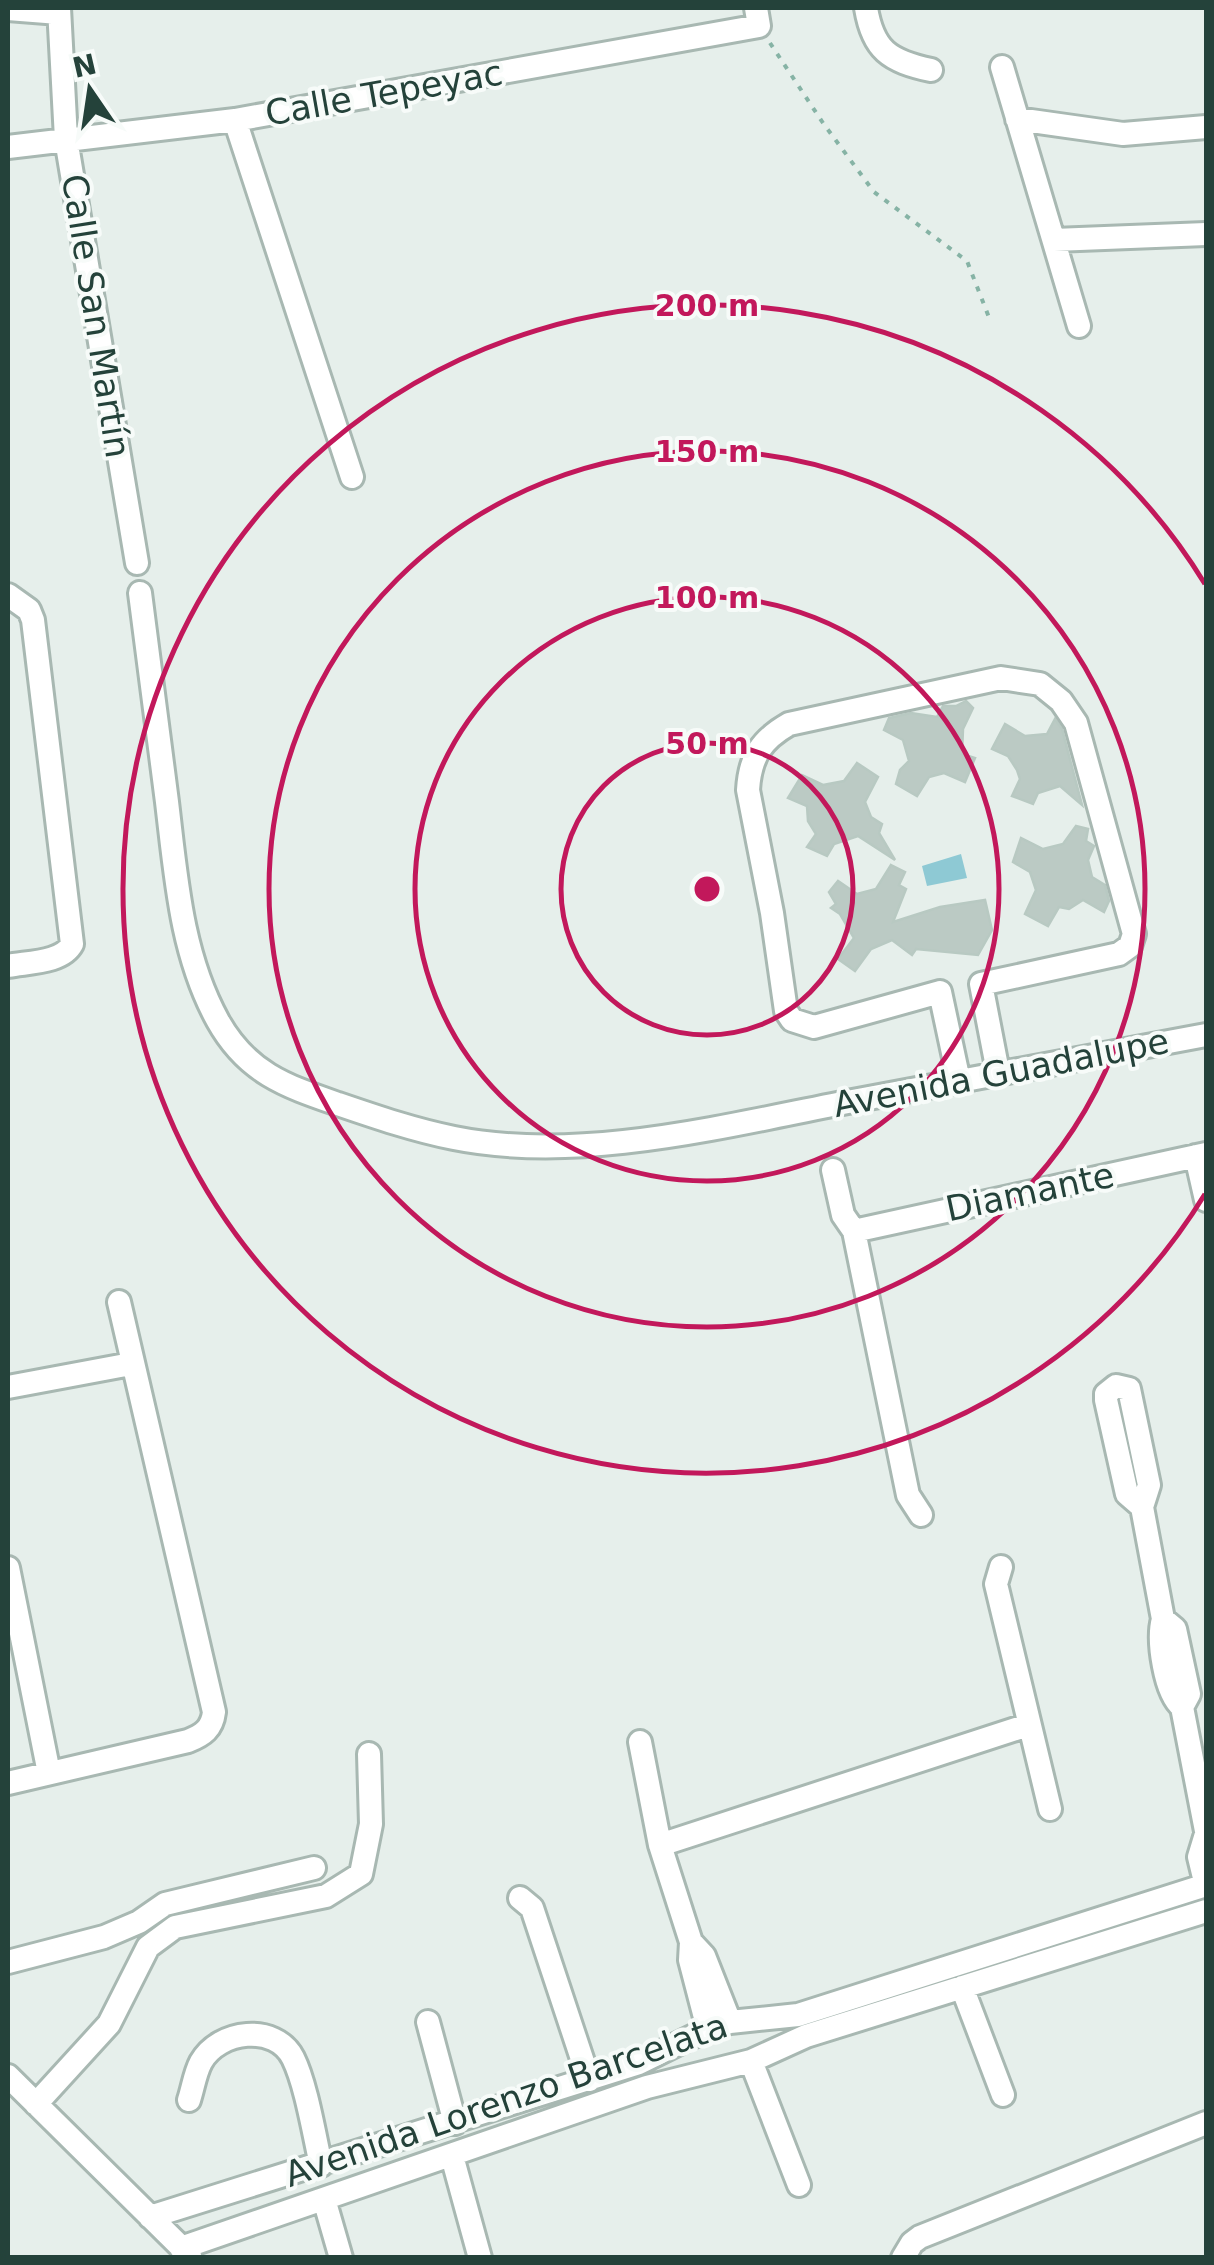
<svg xmlns="http://www.w3.org/2000/svg" width="1214" height="2265" viewBox="0 0 1214 2265" font-family="'DejaVu Sans',sans-serif">
	<rect width="100%" height="100%" fill="#e6efeb"/>
	<path fill="#8ec9d4" d="M961,854L967,878L927,886L922,866Z"/>
	<path fill="#bbcac4" stroke="#b8c9c2" stroke-width="2.5" d="M966,701L973,708L963,729L962,754L975,758L965,782L944,773L929,777L917,796L896,784L900,770L909,761L903,740L884,730L889,718L911,713L937,717L943,706H956Z
		M1055,719L1062,729L1082,805L1060,786L1038,793L1033,804L1012,796L1020,779L1017,770L1008,756L992,749L1005,724L1025,736L1047,734Z
		M857,763L878,777L865,802L871,817L882,824L879,833L895,860L858,836L834,844L827,856L807,847L816,834L808,821L807,806L788,798L802,775L823,785L844,781Z
		M1076,826L1088,829L1086,841L1094,846L1088,860L1092,877L1105,885L1109,901L1104,912L1083,900L1069,909L1059,907L1048,926L1025,914L1036,890L1030,872L1013,862L1021,838L1043,849L1063,844Z
		M891,865L905,872L899,885L906,889L893,922L940,907L985,900L992,930L978,955L916,949L912,955L892,940L871,949L855,971L838,959L854,938L840,914L831,908L836,904L829,892L838,881L857,894L876,889Z"/>
	<g fill="none" stroke-linecap="round" stroke-linejoin="round">
		<defs>
			<path id="minor" d="M59,8L66,139L137,563
				M866,8C873,50 889,61 931,70
				M8,9L59,13
				M1002,67L1079,326
				M1017,119L1123,134L1206,127
				M235,120L352,477
				M8,147L235,120L759,26L756,8
				M1054,240L1206,234
				M140,593C149,662 158,732 167,802C176,877 181,954 218,1021C247,1073 286,1086 338,1104C376,1117 414,1130 454,1138C583,1164 731,1124 858,1100C974,1078 1090,1056 1206,1035
				M8,595L29,610L33,620L72,944C62,963 28,962 8,966
				M959,1081L940,992L814,1027L792,1020L786,1011L772,913L748,790C750,757 761,740 789,724L1001,678L1040,684L1061,701L1076,723L1134,934L1130,946L1119,954L981,984L998,1072
				M1196,1156L1206,1200
				M833,1170L843,1215L854,1231L908,1495L921,1515
				M854,1231L1206,1154
				M8,1387L131,1364
				M1142,1507L1127,1494L1106,1400V1394L1116,1386L1129,1389L1149,1485L1142,1507L1163,1619C1157,1640 1165,1693 1182,1707L1206,1831
				M1001,1567L996,1584L1050,1809
				M8,1568L49,1773
				M1163,1619L1175,1629L1189,1694L1182,1707
				M640,1742L660,1845L691,1942L690,1960L708,2029
				M8,1783L188,1741C203,1735 212,1729 214,1712L119,1302
				M1206,1834L1199,1857L1206,1886
				M660,1845L1028,1725
				M520,1898L532,1908L589,2080
				M691,1942L704,1956L730,2022
				M8,1962L104,1937L139,1922L165,1904L314,1868
				M962,1987L1003,2095
				M428,2022L455,2123
				M751,2061L799,2185
				M8,2076L190,2256
				M189,2100C193,2088 195,2073 201,2062C219,2030 275,2023 293,2058C306,2084 314,2134 321,2165
				M36,2104L109,2024L148,1947L175,1927L326,1896L361,1874L371,1824L369,1754
				M452,2156L480,2258
				M324,2199L341,2258
				M150,2217L639,2063L708,2029L730,2022L798,2015L1206,1885
				M181,2248L647,2087L751,2061L806,2036L1206,1911
				M903,2258L912,2243L920,2237L1206,2123"/>
		</defs>
		<use href="#minor" stroke="#a8b8b2" stroke-width="28"/>
		<path stroke="#86b3a5" stroke-width="4" stroke-dasharray="5 8" stroke-linecap="butt" d="M770,43L823,123L874,192L967,261L990,320"/>
		<use href="#minor" stroke="#fff" stroke-width="22"/>
	</g>
	<g fill="none" stroke="#c2185b" stroke-width="5">
		<circle cx="707" cy="889" r="146"/>
		<circle cx="707" cy="889" r="292"/>
		<circle cx="707" cy="889" r="438"/>
		<path d="M1205 1194A584 584 0 1 1 1205 584"/>
	</g>
	<g text-anchor="middle" dominant-baseline="central" stroke-width="8" stroke-linejoin="round" paint-order="stroke">
		<g font-size="35" fill="#24423a" stroke="#f7fbf9">
			<text transform="translate(384 93) rotate(-10)">Calle Tepeyac</text>
			<text transform="translate(96 316) rotate(81)">Calle San Martín</text>
			<text transform="translate(1001 1073) rotate(-11)">Avenida Guadalupe</text>
			<text transform="translate(1030 1192) rotate(-12)">Diamante</text>
			<text transform="translate(506 2100) rotate(-19)">Avenida Lorenzo Barcelata</text>
		</g>
	</g>
	<circle cx="707" cy="889" r="15" fill="#c2185b" stroke="#f7fbf9" stroke-width="5"/>
	<g font-size="30" text-anchor="middle" font-weight="bold" fill="#c2185b" stroke="#f7fbf9" stroke-width="8" stroke-linejoin="round" paint-order="stroke">
		<text x="707" y="316">200 m</text>
		<text x="707" y="462">150 m</text>
		<text x="707" y="608">100 m</text>
		<text x="707" y="754">50 m</text>
	</g>
	<rect width="1214" height="2265" fill="none" stroke="#24423a" stroke-width="20"/>
	<g transform="translate(90 90) rotate(347)" stroke="#f7fbf9" stroke-width="8" paint-order="stroke">
	<path d="M0-8L18 38L0 25L-18 38Z" fill="#24423a"/>
	<text y="-15" font-size="28" font-weight="bold" text-anchor="middle" fill="#24423a">N</text>
	</g>
</svg>
